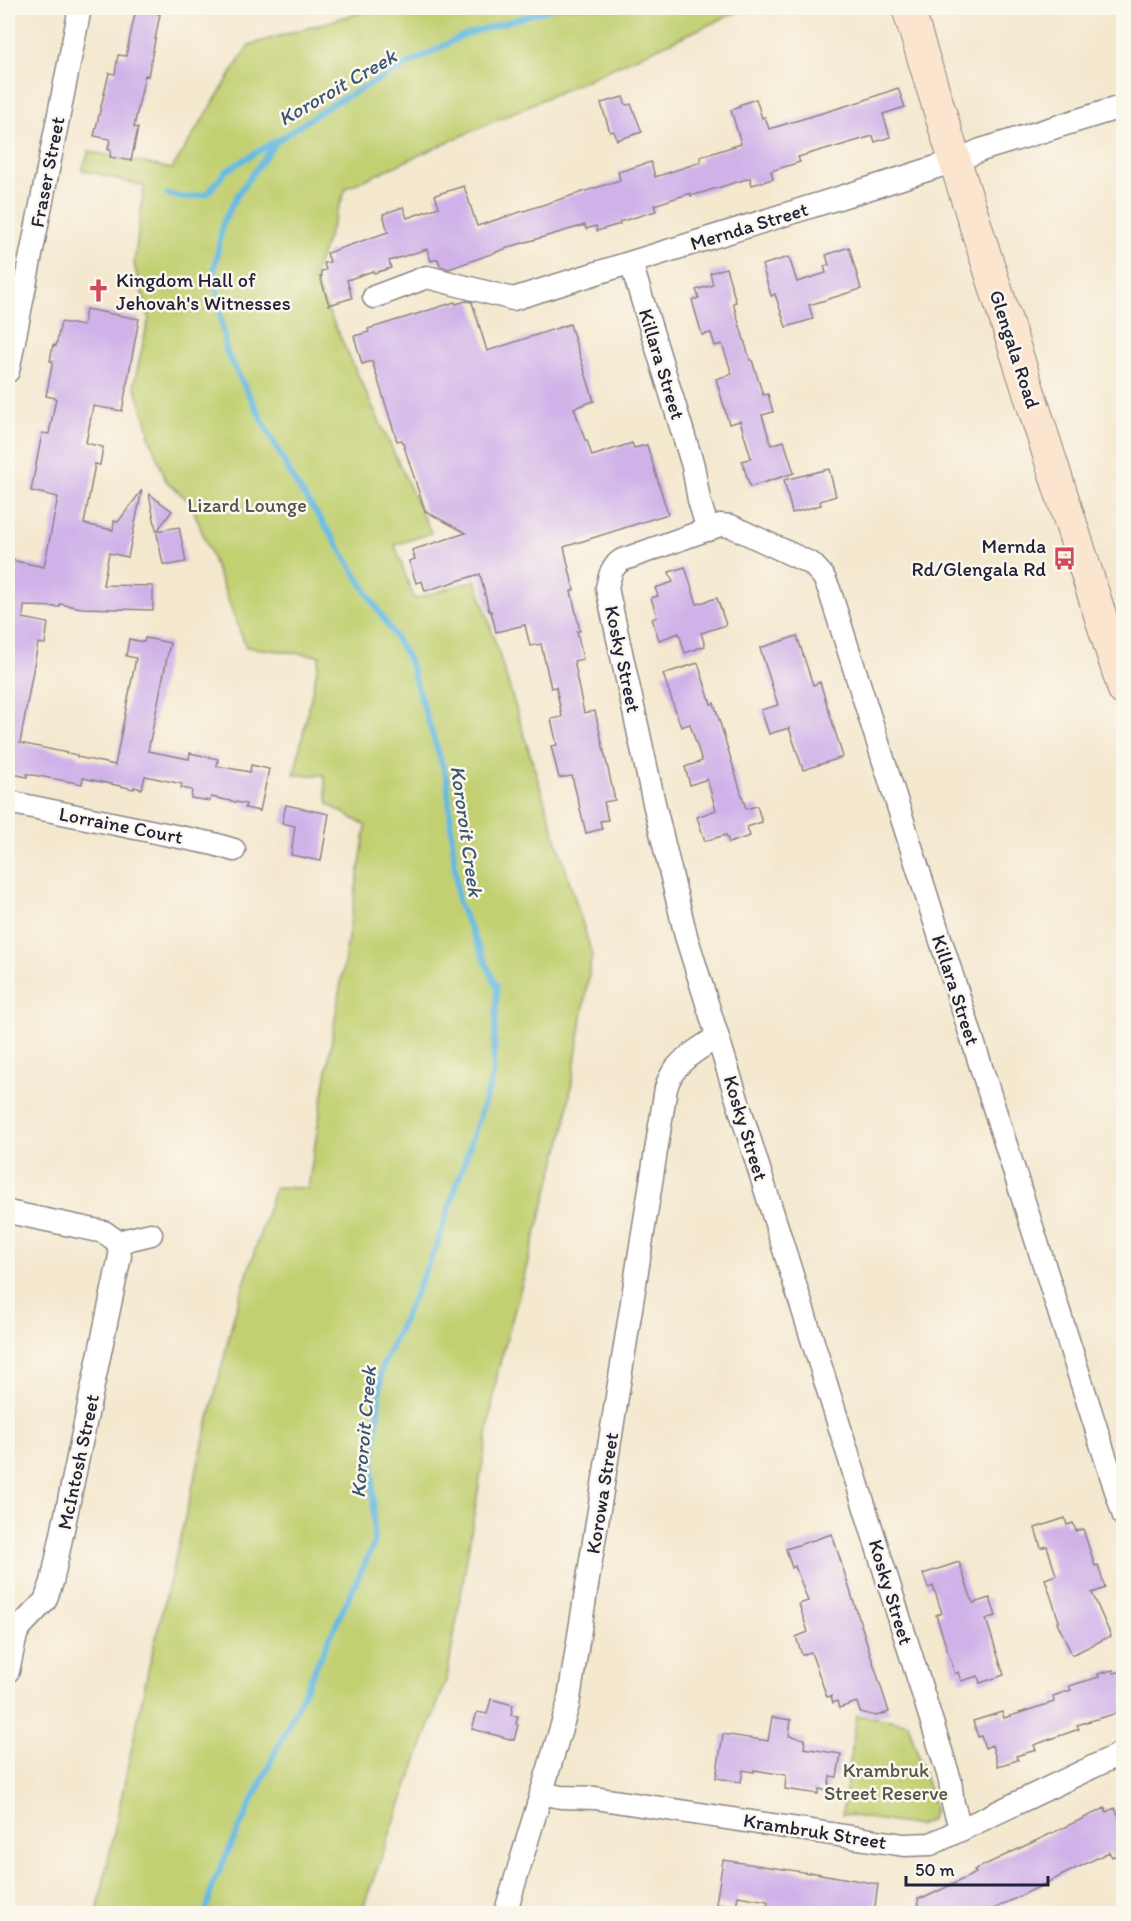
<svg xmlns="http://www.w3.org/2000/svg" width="1131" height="1921" viewBox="0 0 1131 1921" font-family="Itim,sans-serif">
	<rect width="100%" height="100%" fill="#fbf7ec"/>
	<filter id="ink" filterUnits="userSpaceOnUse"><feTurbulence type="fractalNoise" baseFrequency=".0167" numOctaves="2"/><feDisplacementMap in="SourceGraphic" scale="12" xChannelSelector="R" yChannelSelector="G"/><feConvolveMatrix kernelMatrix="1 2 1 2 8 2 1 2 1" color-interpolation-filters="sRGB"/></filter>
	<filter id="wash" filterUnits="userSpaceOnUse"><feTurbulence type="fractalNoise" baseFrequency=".008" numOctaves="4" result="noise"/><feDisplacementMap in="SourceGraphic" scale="24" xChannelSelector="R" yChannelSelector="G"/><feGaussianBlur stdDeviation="1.35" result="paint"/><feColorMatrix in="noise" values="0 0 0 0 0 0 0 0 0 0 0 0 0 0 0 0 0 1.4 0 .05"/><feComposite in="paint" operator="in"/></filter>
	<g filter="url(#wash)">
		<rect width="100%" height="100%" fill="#f4e8cf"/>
		<path fill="#c2d072" stroke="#727956" stroke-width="1.5" d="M376,8H746L346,188L313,278L431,533L395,545L414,599L476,580L592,954L564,1132L498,1370L447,1678L361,1913H97L149,1666L234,1316L275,1187L308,1188L366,826L328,804L324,775H294L320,656L246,647L191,503L166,481L148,433H150L134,383L149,318L134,265L144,186L82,170L89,151L172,169L249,45Z
			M857,1715L908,1723L934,1807L931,1820L918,1826L842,1814Z"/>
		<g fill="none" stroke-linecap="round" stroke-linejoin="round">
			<path stroke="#64b9e0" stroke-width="6" d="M167,194L184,198L207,194L226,171L275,141
				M206,1914L212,1886L374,1544L373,1469L382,1367L436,1247L493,1076L497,987L458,902L447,780L408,658L332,536L294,481L226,351L214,271L223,223L238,194L277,141L329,106L464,35L554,8"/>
		</g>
		<g id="blocks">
			<path fill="#d0b2e9" d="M136,9L160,14L148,76L145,75L134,127L138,128L131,161L110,157L111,150H108L110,139L94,136L109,73L115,74L118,55L126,56Z
				M898,88L905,107L883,114L890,137L875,142L873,136L832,148V147L798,157L800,162L771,171L773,179L752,185L750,178L691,196V193L654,205L656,211L619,222L620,224L597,231L596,226L586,229L585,225L516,245L449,269L440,266L438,259L431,261L427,249L389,261L391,268L374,273L373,271L347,280L352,298L329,305L320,276H322L321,271L326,270L324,263L330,262L327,253L388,232L383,214L403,207L407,218L439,207L435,195L464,186L477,226L620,180L618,172L651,162L655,177L701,162L700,157L741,144L731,110L740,107L739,105L756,99L762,118L765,117L769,129L862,101Z
				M623,97L626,105L631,104L642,132L617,140L614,131L610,132L601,103Z
				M849,247L861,289L809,305L813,319L786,327L775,294L771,296L762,265L789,257L797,282L826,273L824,266L829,265L826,255Z
				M726,268L736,302L733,303L750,360H752L763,395L768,394L773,412L762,415L771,445L784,441L794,473L750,487L742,461L751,458L740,421L729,424L716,379L732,374L722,344L715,346L711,333L702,335L692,300L699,298L696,290L713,285L710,273Z
				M466,301L472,302L487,351L570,324L594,401L574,408L585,440H587L592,456L632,443L634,448L647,445L668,514L564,547L574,590L571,591L580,631H577L583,659L574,661L577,674L576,675L584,713L595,711L615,800L604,802L608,820L600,821L602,829L586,833L572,776L559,778L551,746L557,745L551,719L562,717L556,687L551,688L541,644L530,646L525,625L496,632L491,611H489L480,574L425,591L422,581L416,583L409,561L415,559L412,550L466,533L425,511L402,440L397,441L372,361L362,364L354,336L369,332L368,329L417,314L455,302L456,304Z
				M86,309L139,319L122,411L93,406L86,443L103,447L100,465L95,464L84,524L113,530L114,521L118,522L142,490L128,557L109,553L103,585L153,586V610L82,608L60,604V607L24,606L23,618L48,623L45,644L38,643L20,743L77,755V757L115,765L136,658L126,656L129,639L144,642L145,638L170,643L148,751L189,759L190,753L218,759L217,766L250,772L251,765L269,769L260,811L245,808L246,804L211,797L210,801L191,798L192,790L181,788L182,784L145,776L142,789L134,787V789L83,778L82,784L27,774V777L8,773V580L11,560L44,567L58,497L31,491L42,433L49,434L56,398L46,396L53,361H50L53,345L56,346L61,322L83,326Z
				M829,469L836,496L820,501L821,505L792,513L784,480Z
				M149,494L172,511L157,531L179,527L186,562L169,565L163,564Z
				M685,567L697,604L717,598L726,625L701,633L705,646L685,653L679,633L659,640L652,619L657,617L651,598L658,596L655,588L673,582L669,572Z
				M797,636L813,685L820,682L843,757L803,770L789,728L769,734L761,710L778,705L760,648Z
				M698,663L711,704L714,703L746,809L757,806L762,822L747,827L750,836L729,843L726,835L705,841L697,817L716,810L707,779L690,785L685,767L702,761L690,724L681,727L663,674Z
				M286,805L329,814L321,861L291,855L295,826L282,823Z
				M1065,1518L1067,1525L1073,1523L1076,1531L1083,1529L1095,1566L1098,1565L1105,1588L1092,1593L1111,1636L1072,1655L1057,1622L1059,1621L1045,1579L1056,1575L1047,1546L1041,1548L1035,1528Z
				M832,1534L889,1712L876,1716L860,1712L857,1702L839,1708L837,1701L833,1703L831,1696L827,1697L811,1652L802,1655L796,1637L808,1632L799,1604L808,1601L795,1566L792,1568L786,1549Z
				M959,1562L973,1603L990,1598L996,1616L986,1619L1004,1675L980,1683L978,1676L961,1681L958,1672L955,1674L936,1615L942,1613L933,1586L928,1588L923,1574Z
				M1113,1670L1114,1673L1124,1671V1711L1077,1725L1079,1729L1034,1745L1036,1750L1016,1756L1018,1760L998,1766L992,1745L985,1748L981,1736L978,1737L973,1721L1002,1712L1004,1718L1054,1702L1053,1696L1071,1690L1069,1686L1099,1677L1098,1674Z
				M491,1699L513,1705L511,1715L518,1716L516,1724L518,1725L514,1740L472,1729L477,1712L487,1714Z
				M772,1717L791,1720L789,1736L805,1739L804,1748L841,1754L837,1777L830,1776L828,1791L819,1789L818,1794L785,1789L786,1775L754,1770V1772L743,1770L741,1782L716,1778L723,1734L768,1741Z
				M1105,1808L1106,1812L1115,1808L1119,1817L1124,1815V1852L1112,1857L1109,1852L984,1914H920L918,1898L926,1897L976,1873L974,1870Z
				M723,1860L809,1873V1872L878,1884L874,1914H766L768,1901L738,1896L736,1907L716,1904Z"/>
		</g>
	</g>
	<g filter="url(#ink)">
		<use href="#blocks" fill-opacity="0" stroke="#8b8585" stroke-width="1.5"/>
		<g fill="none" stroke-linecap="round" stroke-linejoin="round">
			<defs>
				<path id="street" d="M631,263L693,466L699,500L708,530
					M374,297L427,277L513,299L877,186L955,161L981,150L1124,106
					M8,371L80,8
					M8,802L214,844L234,850
					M8,1212L104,1232L118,1242L151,1234
					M8,1671L16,1635L21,1626L45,1601L52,1582L120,1256L118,1242
					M541,1793L561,1797L595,1798L904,1845L931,1844L1124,1752
					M961,1830L953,1804L950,1780L686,936L654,803L607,588C610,575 611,567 622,560L720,525L731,526L812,564L823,576L829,589L843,633L1124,1516
					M505,1914L568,1705L666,1088C673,1062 696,1051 717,1037"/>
				<path id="secondary" d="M908,8L955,161L1124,690"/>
			</defs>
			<use href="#street" stroke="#8b8585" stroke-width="25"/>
			<use href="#secondary" stroke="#8b8585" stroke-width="34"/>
			<use href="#street" stroke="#fff" stroke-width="22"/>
			<use href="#secondary" stroke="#fce5cf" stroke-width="32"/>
		</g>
	</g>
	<defs>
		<symbol id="church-bare" viewBox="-9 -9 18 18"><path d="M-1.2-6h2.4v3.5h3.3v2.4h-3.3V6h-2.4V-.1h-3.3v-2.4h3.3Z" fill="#d1495b" stroke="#fbf7ec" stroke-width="2.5" paint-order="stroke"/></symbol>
		<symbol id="bus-bare" viewBox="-9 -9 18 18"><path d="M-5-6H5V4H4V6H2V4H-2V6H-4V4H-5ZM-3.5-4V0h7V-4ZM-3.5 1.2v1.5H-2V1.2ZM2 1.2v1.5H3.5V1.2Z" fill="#d1495b" stroke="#fbf7ec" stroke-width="2.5" paint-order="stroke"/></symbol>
	</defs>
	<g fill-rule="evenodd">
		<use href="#church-bare" x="82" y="274" width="33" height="33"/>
		<use href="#bus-bare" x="1048" y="542" width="33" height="33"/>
	</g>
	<g text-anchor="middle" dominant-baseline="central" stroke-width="5" stroke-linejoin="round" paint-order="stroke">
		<g font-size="20" fill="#22223b" stroke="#fbf7ec">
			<text transform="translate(47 172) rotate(-79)">Fraser Street</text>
			<text transform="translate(749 226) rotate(-17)">Mernda Street</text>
			<text transform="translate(1015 349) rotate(72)">Glengala Road</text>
			<text transform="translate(662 364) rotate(73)">Killara Street</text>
			<text transform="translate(623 659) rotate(78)">Kosky Street</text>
			<text transform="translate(121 825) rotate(11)">Lorraine Court</text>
			<text transform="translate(956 990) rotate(72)">Killara Street</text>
			<text transform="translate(746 1128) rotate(73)">Kosky Street</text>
			<text transform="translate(78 1462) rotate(-78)">McIntosh Street</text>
			<text transform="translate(602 1493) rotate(-81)">Korowa Street</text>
			<text transform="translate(891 1592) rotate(73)">Kosky Street</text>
			<text transform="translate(815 1831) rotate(9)">Krambruk Street</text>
		</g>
		<g font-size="20" fill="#22223b" stroke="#fbf7ec" text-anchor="start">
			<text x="116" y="280">Kingdom Hall of<tspan x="116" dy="23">Jehovah's Witnesses</tspan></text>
			<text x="1046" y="546" text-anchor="end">Mernda<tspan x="1046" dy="23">Rd/Glengala Rd</tspan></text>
		</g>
		<g font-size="20" fill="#52564c" stroke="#fbf7ec">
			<text x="247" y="505">Lizard Lounge</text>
			<text x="886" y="1770">Krambruk<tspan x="886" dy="23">Street Reserve</tspan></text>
		</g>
		<g font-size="21" font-style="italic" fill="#395775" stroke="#fbf7ec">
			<text transform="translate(337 87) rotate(-30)">Kororoit Creek</text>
			<text transform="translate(467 831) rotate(82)">Kororoit Creek</text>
			<text transform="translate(363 1432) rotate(-85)">Kororoit Creek</text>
		</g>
	</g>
	<rect width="1131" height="1921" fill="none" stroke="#fbf7ec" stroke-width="30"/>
	<path d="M906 1876v9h142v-9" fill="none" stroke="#22223b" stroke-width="3"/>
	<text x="915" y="1876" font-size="18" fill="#22223b" stroke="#fbf7ec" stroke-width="4.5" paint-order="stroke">50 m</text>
</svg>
